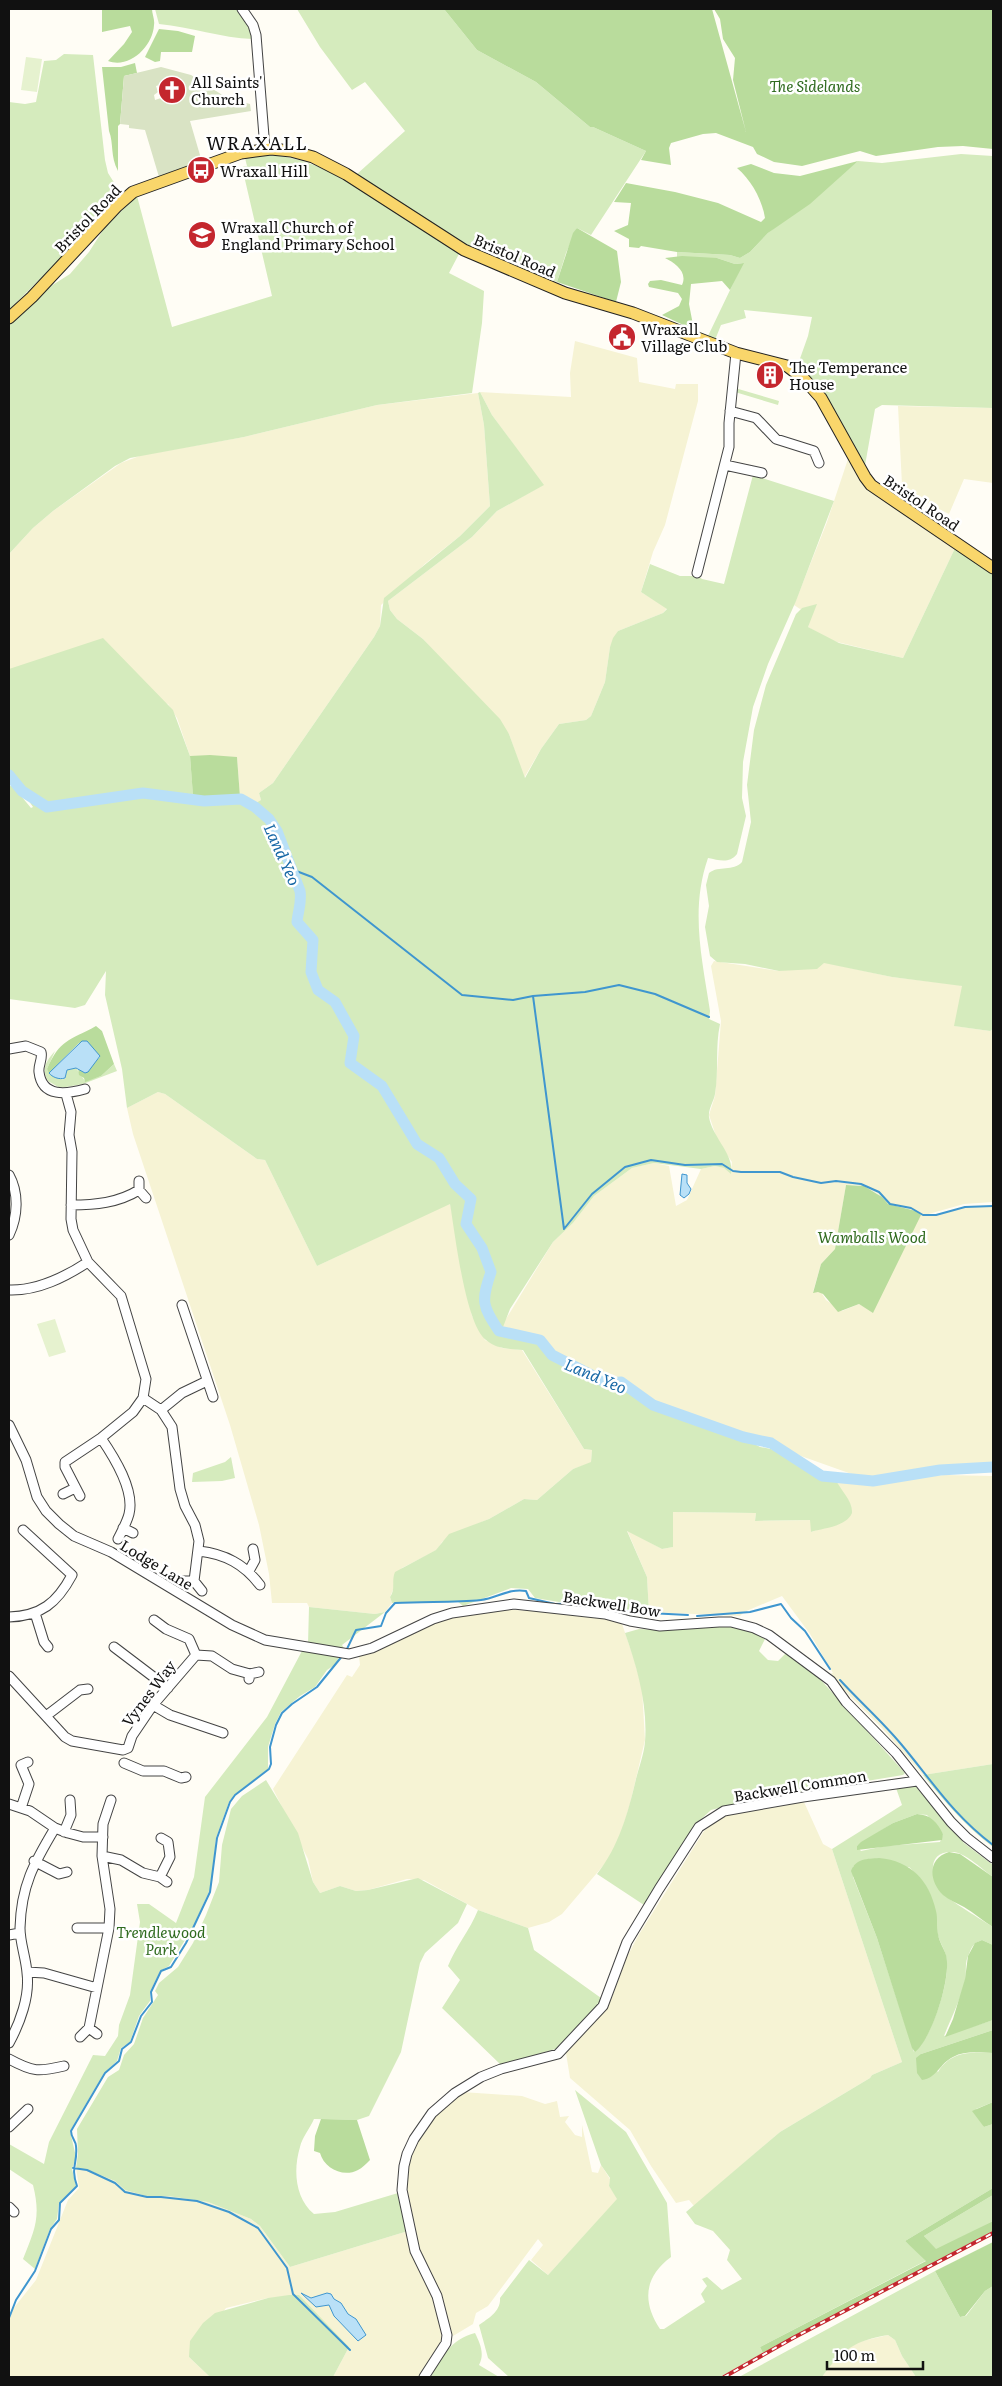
<svg xmlns="http://www.w3.org/2000/svg" width="1002" height="2386" viewBox="0 0 1002 2386" font-family="Literata,serif">
	<rect width="100%" height="100%" fill="#fffdf5"/>
	<path fill="#f6f3d4" fill-rule="evenodd" d="M575,341L637,358L639,382L675,389L676,384H698V401L665,525L653,552L641,592L667,608L663,613L618,631L610,647L605,682L591,716L586,720L559,724L541,749L524,778L509,734L423,639L397,619L390,610L388,601L472,537L497,511L543,485L492,415L480,392L571,397L570,373Z
		M478,393L484,425L490,506L460,536L426,563L381,605L380,626L374,637L273,783L259,793L261,800L256,804L240,797L237,757L190,756L177,718L168,704L9,669V554L33,528L53,511L121,463L142,455L244,437L377,405Z
		M898,406L993,408V483L964,479L949,514L927,503L902,485Z
		M849,456L859,476L956,546L903,658L829,640L808,627L812,606L800,609L794,605L827,522Z
		M714,961L779,971L823,962L892,977L960,985L963,987L955,1026L990,1031L993,1029V1202L964,1204L925,1215H936L965,1207L993,1206V1466L931,1469L882,1478L860,1477L801,1456L771,1441L733,1431L682,1412L679,1416L650,1408L622,1386L604,1384L555,1361L538,1342L498,1332L553,1242L573,1223L594,1196L632,1168L654,1163L669,1166L676,1206L687,1200L701,1169L715,1166L724,1168L731,1173L732,1162L718,1142L709,1115L715,1096L721,1021L711,966ZM846,1185H858L877,1193L888,1204L916,1211L873,1312L859,1304L842,1311L826,1300L821,1292H813L821,1264L835,1249Z
		M158,1092L165,1094L257,1159L265,1160L317,1266L450,1203L472,1316L485,1340L502,1348L522,1350L584,1449L592,1450L591,1463L573,1469L537,1500L524,1499L489,1519L460,1531L442,1542L437,1550L402,1568L390,1597L392,1603L385,1612L375,1614L309,1607L307,1603H272L269,1574L259,1525L230,1425L133,1134L127,1108Z
		M945,1475L993,1476V1764L923,1775L882,1728L843,1689L831,1673H833L810,1634L782,1596L744,1612L740,1616L649,1612L647,1577L627,1530L662,1549L673,1547V1512L756,1513L755,1521L811,1520V1532L829,1526L849,1501L841,1491L836,1480L876,1484L913,1477Z
		M500,1609L591,1615L621,1621L634,1659L642,1689L645,1740L630,1804L619,1840L608,1860L562,1914L549,1922L528,1928L478,1910L424,1880L407,1879L368,1890L356,1891L340,1886L320,1893L313,1882L308,1859L273,1789L347,1675L352,1677L360,1665L359,1656L445,1619Z
		M804,1802L823,1844L832,1849L902,2062L872,2075L870,2078L780,2132L694,2206L689,2200L676,2203L651,2166L630,2130L570,2078L566,2053L602,2014L611,2000L627,1957L638,1936L704,1831L719,1818L725,1816Z
		M462,2092L522,2096L545,2104L557,2101L560,2117L569,2116L565,2122L575,2135L582,2137V2125L592,2172L598,2173L601,2165L610,2179L609,2186L618,2199L548,2275L531,2260L543,2245L538,2239L488,2306L476,2313L473,2324L453,2336L440,2293L421,2253L413,2222L406,2180L408,2161L426,2128L442,2108Z
		M76,2168L88,2170L115,2181L125,2190L146,2196H168L208,2202L251,2219L260,2226L290,2267L408,2231L413,2249L412,2255L435,2298L445,2339L422,2377H333L349,2347L268,2298L226,2308L189,2357L210,2377H9V2314L36,2280L68,2200L79,2188Z
		M888,2335L895,2340L902,2356L916,2377H822L834,2359L854,2343Z"/>
	<path fill="#d5ebbd" fill-rule="evenodd" d="M155,9H237L249,27L253,39C221,38 191,27 159,24Z
		M297,9H444L477,50L536,82L590,127H593L646,151L591,235L577,228L566,253L557,282L459,241L357,174L405,131L365,82L352,90L320,47Z
		M64,54L93,55L105,160L108,173L120,192L105,214L9,310V102L25,104L36,102L44,61L56,60Z
		M961,154L993,156V408L882,405L875,409L864,471L797,367L808,336L812,317L744,310L746,318L721,325L715,340L708,336L743,263L735,264L717,258H677V252L730,255L740,258L750,252L768,233L858,161L882,163Z
		M262,155C310,154 348,182 388,207C412,222 436,237 460,252L449,273L484,291L482,323L472,393L377,405L244,437L130,458L115,466L53,511L33,528L9,554V324L43,291L70,274L89,252L105,227L137,196L172,327L272,296L242,167L247,166L245,158Z
		M735,388L779,401L778,405L735,392Z
		M480,392L492,415L544,485L497,511L472,537L388,601L390,610L397,619L423,639L500,719L509,734L525,778L541,749L559,724L586,720L591,716L605,682L610,647L613,638L618,631L663,613L667,609L641,592L650,564L680,576H698L702,579L724,584L753,475L834,501L796,601L768,664L753,707L743,762L742,798L746,816L737,854C729,864 719,860 708,858C690,910 702,958 710,1011L709,1019L720,1024C715,1047 719,1071 715,1094C714,1101 708,1109 709,1117C712,1137 735,1155 731,1174L724,1168L715,1166L701,1169L654,1163L632,1168L594,1196L573,1223L553,1242L510,1309L503,1327L498,1332L538,1342L555,1361L604,1384L622,1386L650,1408L679,1416L736,1439L749,1441L760,1447L771,1449L801,1465L836,1480C841,1491 853,1501 852,1513C846,1527 823,1528 811,1532L810,1520L755,1521L756,1513L673,1512V1547L662,1549L627,1531L647,1577L649,1612L630,1611L619,1606L585,1601L559,1602L535,1598L528,1589L511,1588L463,1606L457,1601L392,1603L390,1597C396,1589 391,1581 395,1572L436,1550L449,1534L489,1519L524,1499L537,1500L573,1469L591,1462L592,1450L584,1449L523,1350C510,1349 496,1349 486,1340C465,1324 455,1232 450,1204L317,1266L265,1160L257,1159L165,1094L158,1092L127,1108L122,1069L105,995L106,971L85,1005L75,1008L9,999V787L12,785L31,808L33,807L9,772V669L103,638L173,710L190,756L193,795L245,797L256,803L261,800L259,793L273,783L374,637L380,626L384,598L460,536L490,506L484,425L478,393Z
		M956,546L993,573V1029L990,1031L954,1026L962,986L892,977L824,963L817,969L779,971L745,964L717,962L710,956L705,927L709,906L706,885L709,873C719,865 733,872 742,862L751,822L747,785L754,730L766,685L796,614L802,608L817,604L808,627L839,643L903,658Z
		M55,1051L47,1069C51,1075 57,1080 65,1079L67,1070L76,1068L85,1081L101,1076L114,1064L117,1071L83,1084L60,1088L48,1081C41,1069 46,1061 55,1051Z
		M231,1457L235,1478L222,1481L192,1482L193,1473L225,1462Z
		M309,1607L375,1614L385,1612L342,1645L345,1650L308,1644Z
		M717,1626C735,1626 749,1629 765,1639L759,1651L768,1660L778,1661L787,1652L820,1679L905,1773L903,1775L746,1801L711,1810L698,1822L644,1905L597,1874C619,1846 628,1813 636,1779C639,1767 644,1754 645,1742C648,1705 637,1667 625,1633L639,1629L664,1630Z
		M303,1649L340,1655L336,1664L327,1670L315,1687L300,1696L281,1712L275,1724L268,1747V1769L234,1795L229,1802L216,1838L211,1887L193,1927L169,1966L160,1971L150,1992V2001L139,2016L130,2042L121,2048L117,2061L104,2073L70,2131L76,2157L72,2169L76,2186L59,2203L57,2219L50,2229L35,2269L23,2259C35,2229 41,2217 33,2185L9,2169V2144L44,2164L49,2142L93,2055L105,2056L118,2036L119,2025L130,1995L140,1922L137,1904H149L176,1923L194,1877L205,1797L267,1717Z
		M993,1764V1847C965,1826 945,1802 923,1775Z
		M266,1780L298,1833L313,1882L320,1893L340,1886L356,1891L368,1890L418,1878L467,1904L458,1923L425,1953L420,1963L401,2052L369,2116L357,2120L314,2119C310,2128 302,2138 300,2147C293,2170 295,2198 314,2214L335,2212L398,2193L408,2231L290,2267L260,2226L251,2219L208,2202L168,2196H146L125,2190L115,2181L88,2170L76,2168L78,2154L77,2129L108,2077L119,2070L124,2055L134,2044L143,2018L158,1995L155,1991L159,1983L178,1967L193,1943L206,1915L219,1882L222,1845L231,1809L242,1796Z
		M908,1786L916,1787L964,1843L993,1865V1877C983,1870 967,1854 954,1852C926,1850 930,1877 942,1893C946,1898 985,1922 993,1927V1945L982,1940C974,1943 972,1946 969,1954C964,1963 967,1971 965,1981C960,2001 951,2018 944,2036L993,2020V2030L921,2054L938,2072C951,2051 971,2052 993,2053V2102L976,2109L984,2127L993,2124V2188L905,2241L927,2260L760,2347L763,2353L720,2377H509L488,2358L479,2325C489,2318 501,2311 500,2298L529,2260L548,2275L617,2199L609,2186L610,2178L601,2165L575,2090L626,2132L667,2203L671,2257C644,2277 642,2302 660,2329H664L705,2302L701,2294L707,2286L702,2279L707,2277L722,2290L742,2279L727,2260L730,2250L713,2231L695,2224L686,2212L780,2132L870,2078L872,2075L902,2062L832,1849L902,1805L896,1788ZM917,1814L927,1815L943,1834L940,1842L885,1846L861,1851L857,1846L893,1823ZM853,1866L909,1867C932,1888 934,1901 937,1931C938,1940 944,1947 946,1956C951,1977 936,2019 926,2037C923,2043 918,2047 914,2052L877,1938L853,1877Z
		M478,1910L528,1928L534,1950L601,1998L598,2007L559,2048L501,2065L442,2008L460,1980L448,1966C456,1946 470,1930 478,1910Z
		M993,2195V2221L936,2250L924,2236Z
		M935,2271L960,2317L966,2316L985,2291L993,2286V2377H916L902,2356L895,2340L888,2335C856,2340 841,2350 822,2377H739Z
		M289,2295H299L349,2347L333,2377H210L189,2357L190,2341L203,2323L215,2313L268,2298Z
		M475,2333C480,2343 485,2354 479,2365L499,2377H431C440,2357 452,2339 475,2333Z"/>
	<path fill="#b9dc9c" d="M102,9H152C152,14 155,20 154,25C153,46 130,69 108,61L124,44L132,32L130,26L102,32Z
		M444,9H712L746,132L733,80L735,58L723,39L720,19L714,9H993V149L963,146L938,147L876,156L860,151L802,166L774,162L757,154L753,147L716,133L703,134L671,143L669,148L671,165L641,160L646,151L593,127H590L536,82L477,50Z
		M159,29L178,31L195,36L192,52H161L160,61L155,62L145,57Z
		M135,63L137,73L124,76L120,124L118,126V171C110,156 114,144 109,131L102,67H121Z
		M858,161L810,204L768,233L750,252L740,258L730,255L677,252L641,246L639,248L629,247V239L614,231L628,225L631,203L614,202L626,183L675,192L718,203L761,222L765,218C762,199 751,180 737,168L751,164L774,173L800,176Z
		M577,228L617,251L621,282L616,302L557,282L573,233Z
		M682,256L717,258L735,264L744,263L730,290L722,281L691,284L689,304L694,330L662,315L679,306L682,299L678,293L649,287L648,284L650,281L661,280L682,285C688,272 675,263 665,258Z
		M210,755L237,757L240,797L193,796L190,756Z
		M96,1026L102,1031L114,1064L101,1076L85,1082L84,1078L79,1075L78,1068L85,1073L100,1057L86,1041L79,1043L49,1073L47,1069C60,1039 69,1041 96,1026Z
		M846,1185L864,1186L882,1197L888,1204L916,1211L921,1215L873,1313L859,1304L838,1312L823,1294L818,1292L813,1293L821,1264L835,1249Z
		M917,1814C931,1815 937,1822 943,1834L942,1840L857,1850V1846L861,1842L893,1823Z
		M949,1852L960,1854L993,1877V1927C983,1921 974,1913 964,1907C957,1903 949,1900 943,1895C928,1880 928,1858 949,1852Z
		M879,1858C911,1861 929,1880 936,1911C938,1918 936,1926 938,1934C939,1942 944,1948 946,1955C952,1976 932,2039 915,2052L912,2048L877,1938L851,1871C856,1858 867,1859 879,1858Z
		M982,1940L993,1945V2020L945,2037L953,2019L965,1979L968,1956L975,1943Z
		M993,2030V2053C980,2053 966,2050 953,2057C940,2063 937,2078 922,2080L917,2073L916,2058L921,2054Z
		M993,2102V2124L984,2127L972,2111Z
		M321,2119L357,2120L370,2160C366,2164 362,2168 358,2170C343,2178 324,2168 320,2153L314,2151L315,2136Z
		M993,2188V2195L924,2236L936,2249L993,2221V2231L763,2353L760,2347L926,2261L905,2241Z
		M993,2242V2286L985,2291L965,2316L960,2317L935,2271Z"/>
	<path fill="#d9e3c4" fill-rule="evenodd" d="M161,67L191,75L227,98L250,104L251,111L190,121L202,162L159,177L145,130L129,128V125L120,124L124,76ZM179,79L182,81L186,90L179,92L180,96L166,101L164,97L155,100L154,95L158,92L156,86Z"/>
	<path fill="#e6f2cf" d="M26,57L42,59L37,92L21,90Z
		M55,1319L66,1352L49,1357L37,1324Z"/>
	<path fill="#b9e0f7" stroke="#3f96cf" d="M82,1041H87L100,1056L88,1072L85,1073L76,1068L67,1070L65,1078C59,1080 52,1077 49,1073Z
		M682,1174L687,1175V1183L691,1189L689,1194L684,1198L680,1195Z
		M301,2293L311,2298L327,2293L331,2294L334,2299L341,2303L348,2314L356,2319L366,2335L358,2341L334,2316L329,2305L316,2307Z"/>
	<g fill="none" stroke-linecap="round" stroke-linejoin="round">
		<path stroke="#3f96cf" stroke-width="2" d="M291,869L312,877L462,995L513,1000L533,996L564,1229L592,1194L625,1167L651,1160L685,1165L722,1164L733,1171L741,1172H780L793,1177L821,1183L836,1181L861,1184L879,1192L890,1204L911,1208L923,1215H936L965,1207L993,1206
			M533,996L585,992L619,985L655,994L709,1017
			M697,1616L750,1612L781,1604L791,1618L805,1631L830,1669
			M346,1651L356,1630L381,1626L386,1613L395,1603C424,1601 452,1603 481,1600C497,1598 509,1588 526,1591L529,1598L555,1604L589,1603L601,1606L616,1607L629,1612L688,1615
			M840,1680C860,1702 882,1721 901,1744C932,1781 953,1815 993,1845
			M73,2168L87,2170L115,2183L125,2192L147,2197H161L197,2201L229,2212L258,2228L287,2268L293,2294L350,2350
			M9,2318L16,2300L35,2271L51,2229L59,2220L60,2203L77,2186C70,2166 78,2164 76,2146C76,2141 71,2138 71,2131L105,2073L119,2061L122,2049L131,2042L141,2016L152,2002L151,1992L161,1971L171,1967L186,1943L210,1892L217,1838L230,1802L235,1795L269,1769L271,1764L270,1747L276,1725L282,1713L292,1704L317,1687L343,1655"/>
		<path stroke="#b9e0f7" stroke-width="11" d="M9,775L22,791L47,807L143,793L204,801L241,799L255,807L269,819L277,831L300,891C302,902 298,911 297,922L313,940L311,972L318,990L335,1002L354,1036L350,1063L382,1086L417,1144L439,1158L455,1184L471,1199L466,1224L482,1248L491,1272C481,1301 482,1306 499,1331L540,1340L552,1355L607,1383L621,1382L653,1405L743,1437L771,1443L822,1476L873,1481L940,1470L993,1467"/>
		<defs>
			<path id="minor" d="M242,9L253,25L256,35L265,149
				M730,411L756,418L776,439L814,451L819,463
				M725,465L762,473
				M697,573L729,447V423L736,353
				M9,1049L26,1046L41,1052C43,1059 38,1065 39,1072C42,1098 67,1094 85,1089
				M66,1094L71,1112L69,1135L72,1152L71,1219L73,1230L88,1262L121,1296L146,1379L143,1398L133,1412L101,1438L65,1462V1467L80,1496
				M9,1175C19,1193 18,1216 9,1235
				M139,1190L146,1198
				M71,1205C95,1205 118,1203 139,1190V1181
				M9,1290C38,1291 65,1277 88,1262
				M182,1305L213,1397
				M143,1398L161,1410L172,1427L180,1489L185,1506L195,1525L199,1541L194,1581L202,1591
				M161,1410L182,1393L207,1381
				M9,1425L26,1460L37,1497L46,1511L59,1524L74,1536L111,1552L232,1625L265,1640L349,1654L372,1648L433,1619L452,1613L514,1604L605,1614L630,1621L660,1626L719,1622H731L754,1628L769,1635L831,1681L846,1702L896,1753L951,1822L966,1837L993,1858
				M101,1438C114,1457 135,1490 129,1514C127,1522 122,1531 118,1539
				M63,1494L75,1488
				M123,1528L133,1533
				M199,1551C225,1554 244,1564 260,1585
				M249,1571L255,1560L253,1549
				M182,1581H194
				M35,1613L44,1642L48,1647
				M9,1617C41,1616 57,1603 72,1575L23,1530
				M154,1620L166,1629L189,1639L196,1655
				M114,1647L168,1688
				M196,1655L212,1656L232,1669L250,1674
				M9,1676L65,1737L72,1741L123,1750L128,1748L132,1736L153,1705L196,1655
				M249,1679L250,1674L259,1672
				M153,1705L170,1715L223,1733
				M46,1716L80,1690L88,1689
				M124,1763L143,1771H164L181,1778L186,1777
				M9,1804L30,1811L55,1828L68,1833L83,1837H103
				M21,1808L29,1784L21,1765L28,1762
				M64,1832L71,1815L70,1800
				M102,1856L121,1860L143,1873L160,1877L167,1882
				M34,1861L59,1874L67,1872
				M160,1877L170,1857L168,1842L161,1838
				M77,1928H109
				M9,1935L20,1933
				M27,1972L44,1973L97,1988
				M89,2028L109,1928L110,1909L102,1856L103,1824L111,1800
				M80,2037L89,2028L97,2034
				M9,2043C20,2023 30,1996 27,1973C26,1958 20,1943 20,1928C21,1886 34,1863 55,1828
				M9,2059C33,2072 38,2072 64,2066
				M9,2127L28,2109
				M9,2207L14,2212
				M424,2377L446,2343L447,2335L437,2296L415,2251L402,2190L404,2166L407,2154L414,2139L432,2113L455,2093L481,2077L501,2069L558,2054L603,2006L627,1942L659,1889L699,1827L724,1811L803,1797L917,1781"/>
			<path id="major" d="M9,318L32,297L117,206L133,192L241,153L271,149L291,151L313,157L346,174L464,250L565,293L633,313L736,353L787,366L804,379L821,398L865,477L871,485L993,568"/>
		</defs>
		<use href="#minor" stroke="#444" stroke-width="11"/>
		<use href="#major" stroke="#222" stroke-width="13"/>
		<use href="#minor" stroke="#fff" stroke-width="9"/>
		<use href="#major" stroke="#f9d66b" stroke-width="11"/>
		<defs>
			<path id="rail" d="M724,2377L793,2338L993,2233"/>
		</defs>
		<use href="#rail" stroke="#c4262e" stroke-width="4"/>
		<use href="#rail" stroke="#fff" stroke-width="2" stroke-dasharray="5.5" stroke-linecap="butt"/>
	</g>
	<defs>
		<symbol id="church-disc" viewBox="-11 -11 22 22"><circle r="9.5" fill="#c4262e" stroke="#fff"/><path d="M-1.2-6h2.4v3.5h3.3v2.4h-3.3V6h-2.4V-.1h-3.3v-2.4h3.3Z" fill="#fff"/></symbol>
		<symbol id="bus-disc" viewBox="-11 -11 22 22"><circle r="9.5" fill="#c4262e" stroke="#fff"/><path d="M-5-6H5V4H4V6H2V4H-2V6H-4V4H-5ZM-3.5-4V0h7V-4ZM-3.5 1.2v1.5H-2V1.2ZM2 1.2v1.5H3.5V1.2Z" fill="#fff"/></symbol>
		<symbol id="school-disc" viewBox="-11 -11 22 22"><circle r="9.5" fill="#c4262e" stroke="#fff"/><path d="M0-5L7-2L0 1L-7-2ZM-4 1L0 2.5L4 1V4Q0 6-4 4Z" fill="#fff"/></symbol>
		<symbol id="civic-disc" viewBox="-11 -11 22 22"><circle r="9.5" fill="#c4262e" stroke="#fff"/><path d="M-.6-6.5H3V-4.5H.6V-3L4-1V1h2V6H-6V1h2V-1L-.6-3ZM-1.2 2.5V6h2.4V2.5Z" fill="#fff"/></symbol>
		<symbol id="building-disc" viewBox="-11 -11 22 22"><circle r="9.5" fill="#c4262e" stroke="#fff"/><path d="M-4-6H4V6H1V3H-1V6H-4ZM-2.5-4.3h1.7v1.8h-1.7ZM.8-4.3h1.7v1.8H.8ZM-2.5-1h1.7V.8h-1.7ZM.8-1h1.7V.8H.8Z" fill="#fff"/></symbol>
	</defs>
	<g fill-rule="evenodd">
		<use href="#church-disc" x="156" y="74" width="32" height="32"/>
		<use href="#bus-disc" x="185" y="154" width="32" height="32"/>
		<use href="#school-disc" x="186" y="219" width="32" height="32"/>
		<use href="#civic-disc" x="606" y="321" width="32" height="32"/>
		<use href="#building-disc" x="754" y="359" width="32" height="32"/>
	</g>
	<g text-anchor="middle" dominant-baseline="central" stroke-width="5" stroke-linejoin="round" paint-order="stroke">
		<g font-size="15" fill="#111" stroke="#fff" text-anchor="start">
			<text x="191" y="81">All Saints'<tspan x="191" dy="17">Church</tspan></text>
			<text x="220" y="170">Wraxall Hill</text>
			<text x="221" y="226">Wraxall Church of<tspan x="221" dy="17">England Primary School</tspan></text>
			<text x="641" y="328">Wraxall<tspan x="641" dy="17">Village Club</tspan></text>
			<text x="789" y="366">The Temperance<tspan x="789" dy="17">House</tspan></text>
		</g>
		<g font-size="15" font-style="italic" fill="#2f6b1f" stroke="#fff">
			<text x="815" y="85">The Sidelands</text>
			<text x="872" y="1236">Wamballs Wood</text>
			<text x="161" y="1931">Trendlewood<tspan x="161" dy="17">Park</tspan></text>
		</g>
		<g font-size="15" fill="#111" stroke="#fff">
			<text transform="translate(87 218) rotate(-46)">Bristol Road</text>
			<text transform="translate(515 255) rotate(23)">Bristol Road</text>
			<text transform="translate(922 502) rotate(34)">Bristol Road</text>
			<text transform="translate(157 1564) rotate(31)">Lodge Lane</text>
			<text transform="translate(612 1603) rotate(9)">Backwell Bow</text>
			<text transform="translate(148 1693) rotate(-53)">Vynes Way</text>
			<text transform="translate(800 1785) rotate(-9)">Backwell Common</text>
		</g>
		<g font-size="16" font-style="italic" fill="#1768a6" stroke="#fff">
			<text transform="translate(283 854) rotate(66)">Land Yeo</text>
			<text transform="translate(596 1375) rotate(23)">Land Yeo</text>
		</g>
		<g font-size="18" letter-spacing="1" fill="#111" stroke="#fff">
			<text x="257" y="142">WRAXALL</text>
		</g>
	</g>
	<rect width="1002" height="2386" fill="none" stroke="#111111" stroke-width="20"/>
	<path d="M827 2361v8h96v-8" fill="none" stroke="#111111" stroke-width="2.5"/>
	<text x="834" y="2361" font-size="15" fill="#111111" stroke="#ffffff" stroke-width="4" paint-order="stroke">100 m</text>
</svg>
